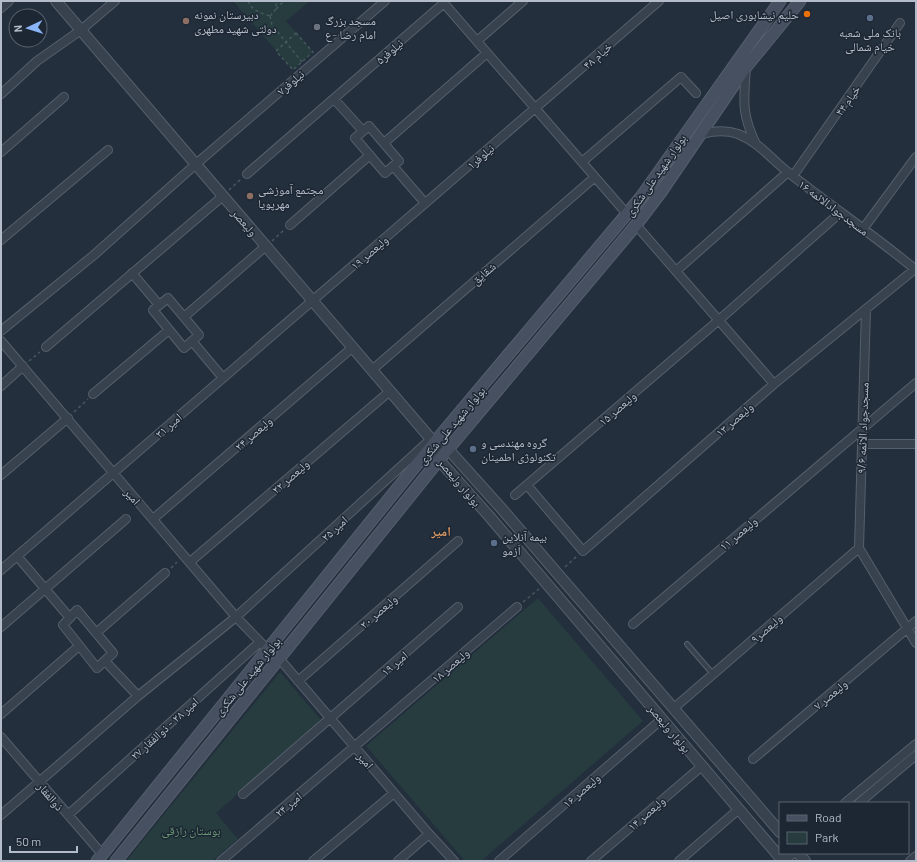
<svg xmlns="http://www.w3.org/2000/svg" width="917" height="862" viewBox="0 0 917 862" font-family="Barlow,'Noto Naskh Arabic',sans-serif">
	<rect width="100%" height="100%" fill="#242f3e"/>
	<path fill="#263c3f" d="M233,1H310L286,21L313,52L293,70Z
		M538,598L643,721L481,861H465L366,746Z
		M280,672L322,721L216,813L238,839L212,861H126Z"/>
	<g fill="none" stroke-linecap="round" stroke-linejoin="round">
		<defs>
			<path id="service" d="M687,644L713,674"/>
			<path id="minor" d="M442,1L627,214
				M1,8L9,1
				M477,41L523,1
				M746,67C744,100 741,112 755,142
				M1,94L37,61L81,30L115,1
				M334,99L363,131
				M369,126L399,161L385,173L355,138Z
				M699,135C712,131 726,130 738,134C759,142 772,160 789,173C831,206 875,236 916,270
				M384,143L487,53
				M1,152L64,97
				M582,162L681,77L696,93
				M393,166L425,203
				M247,174L444,3
				M793,176L900,23
				M290,225L370,155
				M636,225L774,384
				M863,229L916,157
				M1,240L108,150
				M676,271L788,172
				M132,273L159,305
				M168,298L199,335L184,348L153,310Z
				M184,317L266,246
				M1,331L94,255L196,164L385,1
				M1,341L236,617L267,649
				M192,341L223,378
				M46,347L223,196
				M372,370L595,177
				M1,386L23,366
				M93,394L169,330
				M862,444H916
				M1,475L68,418
				M527,485L583,551L774,384L915,269
				M515,495L719,320L841,212
				M153,519L353,347
				M859,548L866,309
				M859,548L916,643
				M17,556L70,618
				M190,562L390,391
				M1,570L659,1
				M77,610L113,653L97,668L63,625Z
				M633,624L916,383
				M1,627L126,519
				M96,633L165,573
				M278,657L429,834L454,861
				M105,661L138,696
				M298,681L458,541
				M674,708L859,548
				M1,714L79,646
				M1,737L102,854
				M753,759L916,621
				M243,794L458,607
				M845,803L916,744
				M859,803L916,755
				M1,815L138,696L236,617L431,439
				M68,815L260,642
				M221,861L517,607
				M313,861L394,793
				M398,861L429,834
				M499,861L662,719
				M591,861L702,766
				M679,861L739,809
				M910,861L916,856"/>
			<path id="tertiary" d="M56,1L431,439L448,449L501,508L780,832
				M434,443L439,460L489,516L783,861
				M798,853L805,861
				M782,861L792,853"/>
			<path id="secondary" d="M97,861L434,443L641,197L780,1
				M116,861L439,460L636,225L661,192L746,67L800,1"/>
		</defs>
		<use href="#service" stroke="#565f6c" stroke-width="6"/>
		<use href="#minor" stroke="#565f6c" stroke-width="10"/>
		<use href="#tertiary" stroke="#565f6c" stroke-width="12"/>
		<use href="#secondary" stroke="#565f6c" stroke-width="13"/>
		<path stroke="#44595c" stroke-width="1.5" stroke-dasharray="3 3" stroke-linecap="butt" d="M248,1C252,11 261,13 270,16
			M276,9L284,1
			M270,16L272,25L302,62
			M270,16L276,9V1
			M296,33L313,52L293,70L276,51Z
			M229,190L241,179
			M272,241L284,230
			M29,361L40,352
			M74,412L88,399
			M565,567L577,556
			M171,568L177,562
			M523,602L539,589"/>
		<use href="#service" stroke="#38414e" stroke-width="4"/>
		<use href="#minor" stroke="#38414e" stroke-width="8"/>
		<use href="#tertiary" stroke="#38414e" stroke-width="10"/>
		<use href="#secondary" stroke="#465061" stroke-width="11"/>
	</g>
	<circle fill="#e8710a" stroke="#1d2633" stroke-width="1.5" cx="807" cy="14" r="4"/>
	<g fill="#5c6f8a" stroke="#1d2633" stroke-width="1.5">
		<circle cx="870" cy="18" r="4"/>
		<circle cx="473" cy="449" r="4"/>
		<circle cx="494" cy="543" r="4"/>
	</g>
	<g fill="#8d6e63" stroke="#1d2633" stroke-width="1.5">
		<circle cx="186" cy="21" r="4"/>
		<circle cx="250" cy="196" r="4"/>
	</g>
	<circle fill="#6b7280" stroke="#1d2633" stroke-width="1.5" cx="317" cy="27" r="4"/>
	<g text-anchor="middle" dominant-baseline="central" stroke-width="3" stroke-linejoin="round" paint-order="stroke">
		<g font-size="12" fill="#b4bcc9" stroke="#1d2633" text-anchor="start">
			<text x="194" y="14">دبیرستان نمونه<tspan x="194" dy="14">دولتی شهید مطهری</tspan></text>
			<text x="799" y="14" text-anchor="end">حلیم نیشابوری اصیل</text>
			<text x="325" y="20">مسجد بزرگ<tspan x="325" dy="14">امام رضا -ع</tspan></text>
			<text x="870" y="32" text-anchor="middle">بانک ملی شعبه<tspan x="870" dy="14">خیام شمالی</tspan></text>
			<text x="258" y="189">مجتمع آموزشی<tspan x="258" dy="14">مهرپویا</tspan></text>
			<text x="481" y="442">گروه مهندسی و<tspan x="481" dy="14">تکنولوژی اطمینان</tspan></text>
			<text x="502" y="536">بیمه آنلاین<tspan x="502" dy="14">اَزمو</tspan></text>
		</g>
		<g font-size="12" fill="#b4bcc9" stroke="#1d2633">
			<text transform="translate(389 51) rotate(-41)">نیلوفر۵</text>
			<text transform="translate(597 55) rotate(-41)">خیام ۴۸</text>
			<text transform="translate(290 82) rotate(-41)">نیلوفر۷</text>
			<text transform="translate(847 100) rotate(-55)">خیام ۴۴</text>
			<text transform="translate(480 156) rotate(-41)">نیلوفر۱</text>
			<text transform="translate(655 175) rotate(-55)">بولوار شهید علی شکری</text>
			<text transform="translate(834 207) rotate(37)">مسجدجوادالائمه ۱۶</text>
			<text transform="translate(245 222) rotate(49)">ولیعصر</text>
			<text transform="translate(369 252) rotate(-41)">ولیعصر ۱۹</text>
			<text transform="translate(483 273) rotate(-41)">شقایق</text>
			<text transform="translate(617 408) rotate(-41)">ولیعصر ۱۵</text>
			<text transform="translate(734 419) rotate(-41)">ولیعصر ۱۳</text>
			<text transform="translate(168 425) rotate(-41)">امیر ۳۱</text>
			<text transform="translate(451 425) rotate(-50)">بولوار شهید علی شکری</text>
			<text transform="translate(862 428) rotate(-88)">مسجدجواد الائمه ۹/۶</text>
			<text transform="translate(253 433) rotate(-41)">ولیعصر ۲۴</text>
			<text transform="translate(290 476) rotate(-41)">ولیعصر ۲۲</text>
			<text transform="translate(460 482) rotate(50)">بولوار ولیعصر</text>
			<text transform="translate(133 496) rotate(49)">امیر</text>
			<text transform="translate(334 528) rotate(-42)">امیر ۲۵</text>
			<text transform="translate(738 533) rotate(-40)">ولیعصر ۱۱</text>
			<text transform="translate(378 611) rotate(-41)">ولیعصر ۲۰</text>
			<text transform="translate(766 628) rotate(-41)">ولیعصر۹</text>
			<text transform="translate(394 663) rotate(-41)">امیر ۱۹</text>
			<text transform="translate(450 665) rotate(-41)">ولیعصر ۱۸</text>
			<text transform="translate(247 676) rotate(-51)">بولوار شهید علی شکری</text>
			<text transform="translate(830 694) rotate(-40)">ولیعصر ۷</text>
			<text transform="translate(164 728) rotate(-42)">امیر ۲۸ - ذوالفقار ۲۷</text>
			<text transform="translate(670 728) rotate(50)">بولوار ولیعصر</text>
			<text transform="translate(366 760) rotate(50)">امیر</text>
			<text transform="translate(581 790) rotate(-41)">ولیعصر ۱۶</text>
			<text transform="translate(51 796) rotate(49)">ذوالفقار</text>
			<text transform="translate(288 804) rotate(-40)">امیر ۲۴</text>
			<text transform="translate(646 813) rotate(-41)">ولیعصر ۱۴</text>
		</g>
		<g font-size="12" fill="#6b9a76" stroke="#1d2633">
			<text x="191" y="830">بوستان رازقی</text>
		</g>
		<g font-size="13" font-weight="bold" fill="#d59563" stroke="#1d2633">
			<text x="441" y="531">امیر</text>
		</g>
	</g>
	<rect width="917" height="862" fill="none" stroke="#b4bcc9" stroke-width="4"/>
	<rect x="779" y="802" width="130" height="52" fill="#1d2633" stroke="#59626f"/>
	<rect x="787" y="815" width="20" height="6" fill="#465061" stroke="#59626f"/>
	<text x="815" y="822" font-size="12" fill="#b4bcc9">Road</text>
	<rect x="787" y="832" width="20" height="12" fill="#263c3f" stroke="#59626f"/>
	<text x="815" y="842" font-size="12" fill="#b4bcc9">Park</text>
	<g transform="translate(28 28) rotate(266)"><circle r="19" fill="#1d2633" stroke="#59626f"/>
	<path d="M0-3L7 15L0 10L-7 15Z" fill="#8ab4f8"/>
	<text y="-6" font-size="11" font-weight="bold" text-anchor="middle" fill="#b4bcc9">N</text>
	</g>
	<path d="M10 846v6h67v-6" fill="none" stroke="#b4bcc9" stroke-width="2"/>
	<text x="16" y="846" font-size="12" fill="#b4bcc9" stroke="#1d2633" stroke-width="3" paint-order="stroke">50 m</text>
</svg>
